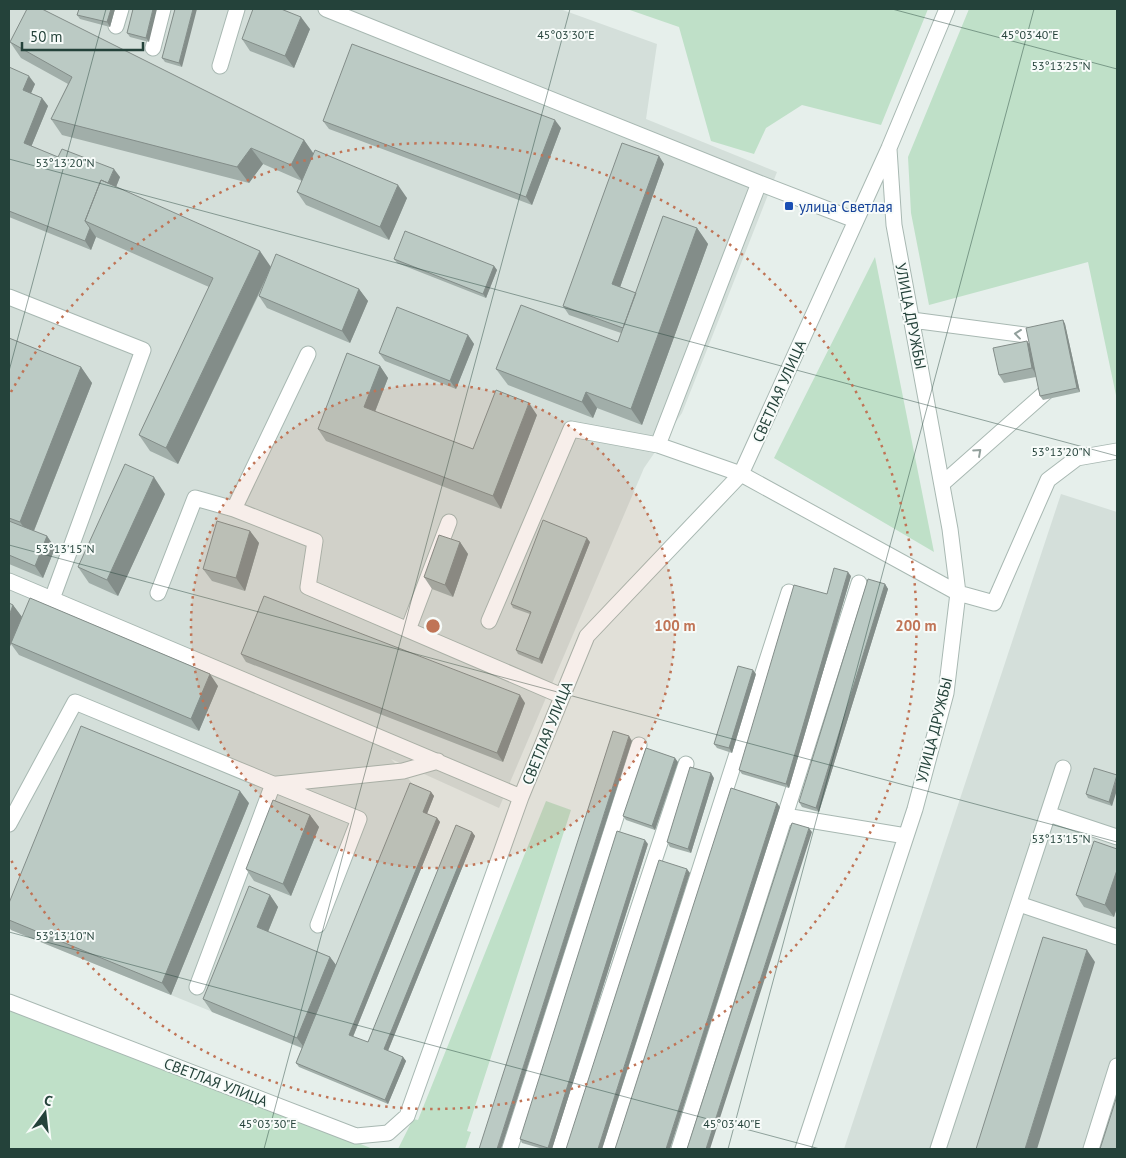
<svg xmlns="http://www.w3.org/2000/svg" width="1126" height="1158" viewBox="0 0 1126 1158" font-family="'PT Sans',sans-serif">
	<rect width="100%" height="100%" fill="#e6efeb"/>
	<path fill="#d4dfda" d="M9,9H560L657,44L646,119L777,172L682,413L644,468L499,808L391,759L403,771L413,785L306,1050L9,929Z
		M1061,494L1117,512V1149H844Z"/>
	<path fill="#bfe0c8" d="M627,9H928L881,125L802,105L766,128L754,154L711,141L679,27Z
		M969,9H1117V400L1088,262L929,305L911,213L908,157Z
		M875,257L934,552L774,458Z
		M546,801L571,810L467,1131L471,1132L465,1149H398L413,1119L418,1120Z
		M9,1003L373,1149H9Z"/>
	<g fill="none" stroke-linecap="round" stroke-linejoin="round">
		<defs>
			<path id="minor" d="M326,9L759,183
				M116,26L121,9
				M153,48L163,9
				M220,66L237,9
				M855,220L759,183L658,445L741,474L958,593L994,603L1048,480L1077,458L1117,451
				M9,297L143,350L52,599
				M912,320L1048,338
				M308,354L234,509L315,541L308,587L562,696
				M942,484L1055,384
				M9,581L521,797
				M158,593L195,498L234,509
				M489,621L571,429L658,445
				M408,630L449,522
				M273,784L359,819L318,925
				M277,784L403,771L438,761
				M1048,814L1117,837
				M785,816L906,836
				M9,824L75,702L273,784L197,987
				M1019,904L1117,937
				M9,1002L356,1136L388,1133L407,1116L521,797L587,636L741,474L889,148L947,9
				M510,1148L639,745
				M559,1149L686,764
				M610,1149L789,592
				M679,1149L859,583
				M803,1149L915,809L946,693L958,593L950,529L894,225L889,149
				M938,1149L1063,768
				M1091,1149L1117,1066"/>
		</defs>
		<use href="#minor" stroke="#a8b8b2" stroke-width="17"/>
		<use href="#minor" stroke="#fff" stroke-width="15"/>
	</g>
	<path fill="#a1aea9" d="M79,9H115L110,27L80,19L77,15Z
		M133,9L149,42L130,37L127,33Z
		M175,9L182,67L165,62L162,58Z
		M310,29L294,68L250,51L242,39Z
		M10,42L304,140L314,154L407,198L389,240L306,205L297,192L302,181L263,164L249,183L62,135L51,119L68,84L21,58Z
		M9,67L35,84L31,93L42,98L48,106L31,147L58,157L120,177L116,187L271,267L359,289L368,301L350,343L267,308L259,296L268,275L178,464L150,451L139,435L209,287L96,237L91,250L9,217Z
		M323,121L561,128L532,205L329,129Z
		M659,156L664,164L620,287L636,293L697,228L708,244L642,425L597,408L593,418L508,385L496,369L618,342L621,333L569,315L563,306Z
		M394,259L494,266L497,270L486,298L397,263Z
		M1063,320L1065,324L1080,392L1043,400L1040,396L1036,377L1004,383L999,375L1027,341L1029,344Z
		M468,335L474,344L456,389L385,361L379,353Z
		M9,338L81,367L92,383L34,531L47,536L55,548L43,578L9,564Z
		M380,366L388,378L375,412L473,449L537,415L501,509L326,441L318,429Z
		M165,494L118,596L89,583L78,567Z
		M250,531L259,543L245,591L212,581L203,569Z
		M460,542L468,554L453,597L432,589L424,577Z
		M590,542L542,664L518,654L516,650L530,614L513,608L511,604Z
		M851,576L789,788L742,774L739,770L827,594Z
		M885,584L888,589L819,812L802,807L799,802Z
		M13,605L22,617L218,686L199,731L19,655L11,644Z
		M241,654L525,703L503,762L246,662Z
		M756,674L732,753L717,748L714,744Z
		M678,762L655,830L626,820L623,816Z
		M1117,775L1112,806L1088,798L1086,794Z
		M714,778L691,853L670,847L667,842Z
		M431,792L434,796L427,814L437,818L440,822L353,1037L368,1042L472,832L475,836L388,1051L403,1057L406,1061L388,1104L299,1067L296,1063L302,1048L212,1012L203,999L270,895L278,907L268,932L330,957L336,965Z
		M249,803L171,995L11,930L9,927V903Z
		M310,815L319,827L291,896L254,881L246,869Z
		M648,844L552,1149H543L522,1143L520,1139Z
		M1117,849V907L1114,917L1084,907L1076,895Z"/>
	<path fill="#838d89" d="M111,9H115L110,27L107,22Z
		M153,9H157L149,42L146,38Z
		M193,9H197L182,67L179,63Z
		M301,17L310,29L294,68L285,56Z
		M29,76L35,84L29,98L23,90Z
		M42,98L48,106L29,152L24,143Z
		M555,120L561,128L532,205L526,197Z
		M304,140L315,156L302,181L291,165Z
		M251,148L263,164L249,183L237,167Z
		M659,156L664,164L618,293L612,284Z
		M114,169L120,177L100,227L92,224Z
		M398,185L407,198L389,240L380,227Z
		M90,228L96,237L91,250L85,241Z
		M697,228L708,244L642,425L631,409Z
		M260,251L271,267L178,464L166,448Z
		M494,266L497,270L486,298L483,294Z
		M359,289L368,301L350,343L342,331Z
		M1063,320L1065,324L1080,392L1077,388Z
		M468,335L474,344L456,389L450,381Z
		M1027,341L1032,349L1037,376L1032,368Z
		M380,366L388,378L372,419L364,407Z
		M81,367L92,383L31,538L20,522Z
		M586,392L597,408L593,418L582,402Z
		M529,403L537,415L501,509L493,496Z
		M154,477L165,494L118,596L107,580Z
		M250,531L259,543L245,591L236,578Z
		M47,536L55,548L43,578L35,566Z
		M587,538L590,542L542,664L539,659Z
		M460,542L468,554L453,597L445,585Z
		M848,572L851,576L789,788L786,784Z
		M885,584L888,589L819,812L816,808Z
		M13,605L22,617L9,649V616Z
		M753,670L756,674L732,753L729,748Z
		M210,674L218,686L199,731L191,719Z
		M520,695L525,703L503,762L497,753Z
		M629,736L632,741L501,1149H497Z
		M675,758L678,762L655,830L652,826Z
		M711,773L714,778L691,853L688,849Z
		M1117,777V790L1112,806L1109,802Z
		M240,791L249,803L171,995L162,983Z
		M431,792L434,796L426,816L423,812Z
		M777,803L780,807L670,1149H666Z
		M310,815L319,827L291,896L283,884Z
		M437,818L440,822L352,1039L349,1035Z
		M809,828L812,832L710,1149H706Z
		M472,832L475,836L387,1053L384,1049Z
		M645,840L648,844L552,1149H549L548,1148Z
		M687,869L690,873L602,1149H598Z
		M1117,870V907L1114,917L1105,905Z
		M270,895L278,907L265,939L257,927Z
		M1087,950L1095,962L1037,1149H1025Z
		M330,957L339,969L306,1050L297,1038Z
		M403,1057L406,1061L388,1104L385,1100Z"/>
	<path fill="#bbcac4" stroke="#838d89" d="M27,9H42L304,140L291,165L251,148L237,167L51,119L72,77L10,42Z
		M79,9H111L107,22L77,15Z
		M133,9H153L146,38L127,33Z
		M175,9H193L179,63L162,58Z
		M253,9H281L301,17L285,56L242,39Z
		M352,44L555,120L526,197L323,121Z
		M9,67L29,76L23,90L42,98L24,143L58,157L62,149L114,169L108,183L101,180L85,221L90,228L85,241L9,211Z
		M622,143L659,156L612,284L636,293L623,328L563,306Z
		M315,150L398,185L380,227L297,192Z
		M101,180L260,251L166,448L139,435L213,278L85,221Z
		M663,216L697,228L631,409L586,392L582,402L496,369L521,305L618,342Z
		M405,231L494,266L483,294L394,259Z
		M276,254L359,289L342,331L259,296Z
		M397,307L468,335L450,381L379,353Z
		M1063,320L1077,388L1040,396L1026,328Z
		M9,338L81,367L20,522L9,518Z
		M1027,341L1032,368L999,375L993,348Z
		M347,353L380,366L364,407L473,449L496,390L529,403L493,496L318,429Z
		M125,464L154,477L107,580L78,567Z
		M543,520L587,538L539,659L516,650L531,612L511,604Z
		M9,521L47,536L35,566L9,555Z
		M217,521L250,531L236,578L203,569Z
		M439,535L460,542L445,585L424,577Z
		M834,568L848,572L786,784L739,770L794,585L827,594Z
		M868,579L885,584L816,808L799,802Z
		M264,596L520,695L497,753L241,654Z
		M30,598L210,674L191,719L11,643Z
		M9,603L13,605L9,616Z
		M738,666L753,670L729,748L714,744Z
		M81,726L240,791L162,983L9,920V903Z
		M613,731L629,736L497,1149H479Z
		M646,748L675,758L652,826L623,816Z
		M690,767L711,773L688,849L667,842Z
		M1094,768L1117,775L1109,802L1086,794Z
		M410,783L431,792L423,812L437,818L349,1035L368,1042L456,825L472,832L384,1049L403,1057L385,1100L296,1063Z
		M731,788L777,803L666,1149H615Z
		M273,800L310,815L283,884L246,869Z
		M792,823L809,828L706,1149H687Z
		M617,831L645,840L548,1148L520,1139Z
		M1094,841L1117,849V870L1105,905L1076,895Z
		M659,860L687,869L598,1149H566Z
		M249,886L270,895L257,927L330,957L297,1038L203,999Z
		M1043,937L1087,950L1025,1149H976Z
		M1117,1096V1149H1100Z"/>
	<defs><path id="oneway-chevron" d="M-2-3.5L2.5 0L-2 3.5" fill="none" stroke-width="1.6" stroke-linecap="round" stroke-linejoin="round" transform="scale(1.25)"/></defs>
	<g stroke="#92a09c">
		<use href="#oneway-chevron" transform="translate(1018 334) rotate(-173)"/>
		<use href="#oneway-chevron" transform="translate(978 452) rotate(-42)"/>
	</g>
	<path fill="none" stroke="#24423a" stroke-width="1" stroke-opacity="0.45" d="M892,9L1117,69M9,159L1117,456M9,371L106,9M9,545L1117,842M9,932L820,1149M264,1149L570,9M728,1149L1034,9"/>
	<circle cx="433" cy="626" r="242" fill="#c07456" fill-opacity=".12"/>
	<g fill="none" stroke="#c07456" stroke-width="2.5" stroke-dasharray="2.5 5">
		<circle cx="433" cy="626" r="242"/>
		<path d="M11 392A483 483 0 1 1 11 860"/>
	</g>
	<rect fill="#1a4fb4" stroke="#f7fbf9" stroke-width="2" x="784" y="201" width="10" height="10" rx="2.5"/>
	<g text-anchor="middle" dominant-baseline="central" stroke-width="4" stroke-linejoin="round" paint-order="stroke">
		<g font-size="15" fill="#164399" stroke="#f7fbf9" text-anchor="start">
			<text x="799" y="206">улица Светлая</text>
		</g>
		<g font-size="15" fill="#24423a" stroke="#f7fbf9">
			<text transform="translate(911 316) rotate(79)">УЛИЦА ДРУЖБЫ</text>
			<text transform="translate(779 391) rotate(-66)">СВЕТЛАЯ УЛИЦА</text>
			<text transform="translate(934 730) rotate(-76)">УЛИЦА ДРУЖБЫ</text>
			<text transform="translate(547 733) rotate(-68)">СВЕТЛАЯ УЛИЦА</text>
			<text transform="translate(216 1082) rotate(21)">СВЕТЛАЯ УЛИЦА</text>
		</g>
	</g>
	<g font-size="12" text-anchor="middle" fill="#24423a" stroke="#f7fbf9" stroke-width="4" stroke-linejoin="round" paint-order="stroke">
		<text x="566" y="39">45°03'30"E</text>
		<text x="1030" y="39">45°03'40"E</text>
		<text x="1061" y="70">53°13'25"N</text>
		<text x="65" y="167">53°13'20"N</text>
		<text x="1061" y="456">53°13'20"N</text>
		<text x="65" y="553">53°13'15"N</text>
		<text x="1061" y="843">53°13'15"N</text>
		<text x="65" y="940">53°13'10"N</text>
		<text x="268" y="1128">45°03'30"E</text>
		<text x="732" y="1128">45°03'40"E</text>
	</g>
	<circle cx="433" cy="626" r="8" fill="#c07456" stroke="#f7fbf9" stroke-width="2.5"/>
	<g font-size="15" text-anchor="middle" font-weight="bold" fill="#c07456" stroke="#f7fbf9" stroke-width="4" stroke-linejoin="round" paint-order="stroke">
		<text x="675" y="631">100 m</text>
		<text x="916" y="631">200 m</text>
	</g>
	<rect width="1126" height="1158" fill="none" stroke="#24423a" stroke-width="20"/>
	<g transform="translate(45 1113) rotate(15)" stroke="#f7fbf9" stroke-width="4" paint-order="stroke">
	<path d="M0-4L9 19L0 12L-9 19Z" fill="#24423a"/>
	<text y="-8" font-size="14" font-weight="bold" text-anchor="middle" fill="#24423a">С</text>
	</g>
	<path d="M22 42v8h121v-8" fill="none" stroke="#24423a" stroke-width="2.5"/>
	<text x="30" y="42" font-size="15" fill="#24423a" stroke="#f7fbf9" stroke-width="4" paint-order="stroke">50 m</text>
</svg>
